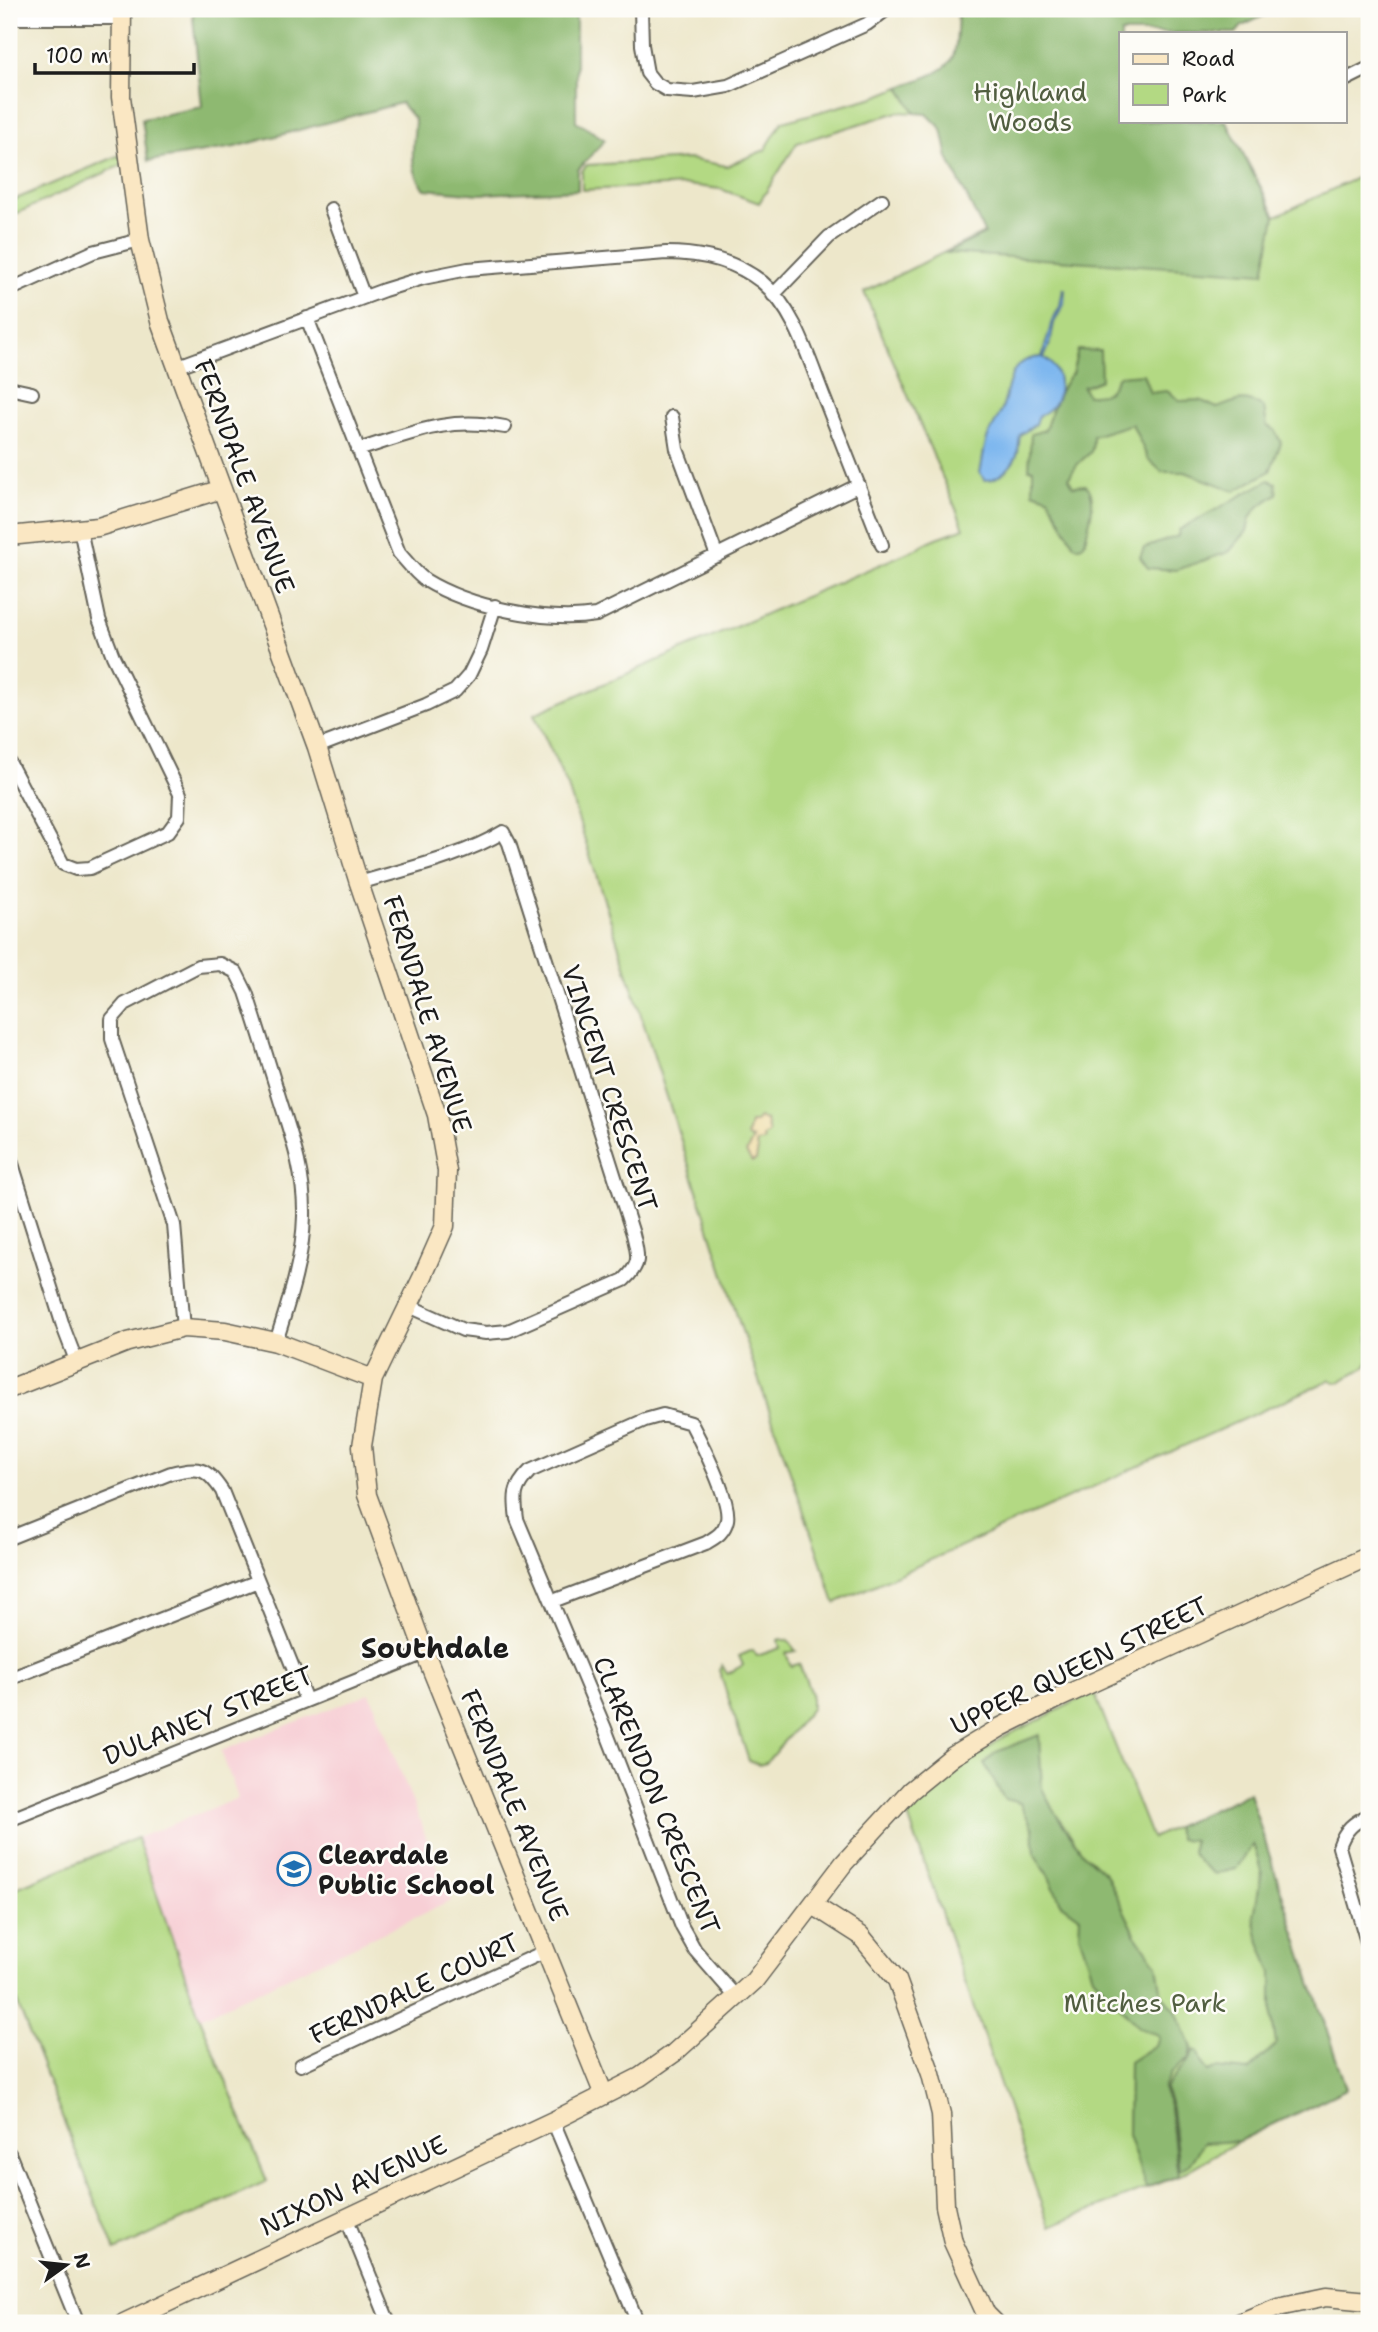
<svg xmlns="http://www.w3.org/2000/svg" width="1378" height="2332" viewBox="0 0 1378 2332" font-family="'Shantell Sans',sans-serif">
	<rect width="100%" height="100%" fill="#fdfcf7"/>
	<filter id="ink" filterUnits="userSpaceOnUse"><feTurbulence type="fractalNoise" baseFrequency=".0143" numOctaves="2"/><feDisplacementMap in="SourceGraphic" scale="14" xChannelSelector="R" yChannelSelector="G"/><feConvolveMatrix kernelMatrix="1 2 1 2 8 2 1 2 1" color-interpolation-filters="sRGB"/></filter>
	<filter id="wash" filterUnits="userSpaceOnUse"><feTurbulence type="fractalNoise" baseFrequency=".00686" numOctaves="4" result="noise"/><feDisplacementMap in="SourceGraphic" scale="28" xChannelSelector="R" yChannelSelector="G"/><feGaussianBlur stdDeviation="1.57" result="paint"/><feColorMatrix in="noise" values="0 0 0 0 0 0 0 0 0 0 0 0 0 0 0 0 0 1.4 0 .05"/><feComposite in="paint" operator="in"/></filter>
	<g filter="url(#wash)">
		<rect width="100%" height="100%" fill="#ede7ca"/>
		<path fill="#f7cfd5" d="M370,1693L451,1901L200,2018L137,1838L238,1798L221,1751Z"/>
		<path fill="#b3d983" stroke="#687a50" stroke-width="2" d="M900,87L915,113L898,112L797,143L759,203L720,189L687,185L582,190V171L587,165L689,159L727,166L765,150L782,122L878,96Z
			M1210,121H1226L1276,216L1369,172V1362L1363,1368L1339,1382L1335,1383L1330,1380L835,1603L740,1325L568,787L534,714L918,548C930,538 948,535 964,528L864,292Z
			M120,155L122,165L9,217V202Z
			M781,1639L788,1641L796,1651L786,1653L791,1666L799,1664L811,1694V1709L766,1763L759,1765L749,1761L719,1670L722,1665L727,1674L743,1665L739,1656L753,1650L757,1656L780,1648L778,1640Z
			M1094,1692L1152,1838L1249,1793L1346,2089L1239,2141L1178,2176L1049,2227L905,1807L1002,1738Z
			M137,1838L200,2018L267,2181L115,2251L9,1982V1891Z"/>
		<path fill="#8eb971" stroke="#556a46" stroke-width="2" d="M194,9H576V121L605,140L578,170V190L480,194L425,189C407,170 414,144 415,120L401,103L235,147L148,161L142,119L202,107L193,17Z
			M958,9H1278L1242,26L1236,33H1121V121H1226L1275,216L1264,273L946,253L985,234L948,158L942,129L927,114L915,113L900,87C956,66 956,69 958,9Z
			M1078,350L1100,351L1101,380L1083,387L1087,395C1107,395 1109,394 1118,376L1143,374L1150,393L1167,391L1181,401L1200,400L1217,408C1237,401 1244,395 1264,408L1267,426L1275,430L1281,443L1270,471L1235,491L1185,472H1162L1148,459L1132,424L1093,436C1093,455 1091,451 1080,462C1075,466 1072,473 1069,478L1073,486L1086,485C1099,496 1088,528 1084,544L1078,547L1074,545L1048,497L1033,492V469H1029L1031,434L1045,430C1050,416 1061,382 1072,374Z
			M1269,480L1276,483L1277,494L1258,507L1250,518L1247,531L1229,552L1176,570L1148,568L1140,557L1144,548L1178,536L1179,530Z
			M1039,1735L1042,1788L1053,1810L1083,1853L1106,1874L1136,1935L1157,1965L1162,1995L1175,2009L1192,2047L1189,2058L1171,2073L1163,2088L1170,2108L1178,2176L1146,2188L1128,2135L1129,2062L1155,2045L1159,2038L1158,2035L1139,2028L1093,1976L1079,1934L1080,1917L1061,1903L1048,1875L1035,1855L1033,1829L1020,1803L1004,1799L984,1763L996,1752Z
			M1249,1793L1346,2089L1239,2141L1203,2143L1188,2165L1179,2170L1172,2108L1165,2089C1174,2074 1189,2065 1194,2050L1198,2052L1201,2062L1208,2071L1216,2068L1248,2071L1276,2045L1272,2018V1973L1258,1937L1254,1916L1262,1871L1253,1844L1236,1869L1215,1874L1199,1862L1192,1853L1193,1840L1179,1839L1175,1827Z"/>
		<path fill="#eeda9e" stroke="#857b5d" stroke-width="2" d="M759,1118L766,1120L769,1134L763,1137L764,1142L757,1143L756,1147L758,1149L756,1160L752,1162L746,1153L753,1139L747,1137L750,1123H754Z"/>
		<path fill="#7eb7ef" stroke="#4d6a86" stroke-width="2" d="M1063,289H1065L1064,304L1054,323L1050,344L1044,358C1067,371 1063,408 1039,415L1036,424L1020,435C1019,441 1019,447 1018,452C1014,466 998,481 984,480L980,472C983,461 983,450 987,439C991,429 998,419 1002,409C1010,386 1007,358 1042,357L1052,321L1060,306Z"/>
	</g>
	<g filter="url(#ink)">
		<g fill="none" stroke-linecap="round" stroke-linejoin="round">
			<defs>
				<path id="street" d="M641,9L642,45L647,73L655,83L667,90L693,92L728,86L867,24L887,9
					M9,18H120
					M1345,80L1369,68
					M331,209L364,297
					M9,290L93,252L140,240
					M773,295L829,237L882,200
					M307,318L399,553C407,562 415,573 425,580C469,607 546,623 596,615L859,485
					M176,367L384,290L423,278L468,269L666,253C700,253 734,260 762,282C797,311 810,364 827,405C845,452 864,498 882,545
					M9,388L32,393
					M672,417L677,449L717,556
					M358,450C413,433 446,416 505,427
					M317,747L426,705L455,691L469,675L481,650L495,606
					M9,762L63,864L76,869L90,868L168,832L179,817L180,794L113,656L99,619L80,529
					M359,883C405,869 462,857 503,832L509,843L633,1234C638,1256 642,1263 624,1280L508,1331L486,1333L463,1330L409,1306
					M9,1154L64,1329L77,1363
					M183,1328L174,1225L112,1039V1019L125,1004L198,966L220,964L236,972L246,992C258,1028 269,1064 280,1100C292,1138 305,1175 304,1216C303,1259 289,1301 276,1342
					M9,1538L171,1473C199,1467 205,1466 222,1491L306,1700
					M553,1601L706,1543C716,1537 724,1533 727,1520C731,1501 701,1442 691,1423L663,1415L645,1420L530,1471C513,1488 514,1497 517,1519L604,1726L682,1927L695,1950L736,1997
					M9,1679L258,1581
					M1369,1815C1353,1823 1345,1829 1339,1847L1369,1949
					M9,1820L425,1653
					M301,2065L546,1951
					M553,2121L638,2323
					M9,2153L78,2323
					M346,2217L389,2323"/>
				<path id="secondary" d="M122,9L121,97L140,240L160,321L317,747L359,883L437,1115L447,1171L445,1226L422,1278L373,1379L362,1446L367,1495L425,1653L604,2095
					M9,536L98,527L222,489
					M9,1389L128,1342L183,1328L225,1331L276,1342L373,1379
					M813,1905L860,1935L897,1980L931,2074L941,2114L945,2206L953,2242L986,2314L995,2323
					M124,2323L553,2121L640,2077L674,2053L754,1981L844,1863L910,1791L953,1756L1001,1727L1059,1698L1369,1556
					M1239,2323L1278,2307L1326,2297L1369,2301"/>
			</defs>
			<use href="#street" stroke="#656359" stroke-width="16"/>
			<use href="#secondary" stroke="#656359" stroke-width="21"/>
			<use href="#street" stroke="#fff" stroke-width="12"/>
			<use href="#secondary" stroke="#fae7c3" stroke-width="18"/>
		</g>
	</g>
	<defs>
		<symbol id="school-ring" viewBox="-11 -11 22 22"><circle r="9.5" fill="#fdfcf7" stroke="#1f6fb2" stroke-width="1.5"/><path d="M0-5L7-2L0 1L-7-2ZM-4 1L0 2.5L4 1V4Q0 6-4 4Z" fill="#1f6fb2"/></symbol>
	</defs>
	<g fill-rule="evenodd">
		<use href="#school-ring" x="275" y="1850" width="38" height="38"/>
	</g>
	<g text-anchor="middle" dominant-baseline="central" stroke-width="5" stroke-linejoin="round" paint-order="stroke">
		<g font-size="26" fill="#515e40" stroke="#fdfcf7">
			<text x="1030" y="91">Highland<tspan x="1030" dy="30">Woods</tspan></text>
			<text x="1145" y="2002">Mitches Park</text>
		</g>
		<g font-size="26" fill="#1c1c1c" stroke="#fdfcf7">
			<text transform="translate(245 476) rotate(70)">FERNDALE AVENUE</text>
			<text transform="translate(428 1014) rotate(73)">FERNDALE AVENUE</text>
			<text transform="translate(610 1088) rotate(72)">VINCENT CRESCENT</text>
			<text transform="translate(1079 1665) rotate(-26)">UPPER QUEEN STREET</text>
			<text transform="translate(208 1715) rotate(-22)">DULANEY STREET</text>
			<text transform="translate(657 1795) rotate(68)">CLARENDON CRESCENT</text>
			<text transform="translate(515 1805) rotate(68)">FERNDALE AVENUE</text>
			<text transform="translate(414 1988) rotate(-25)">FERNDALE COURT</text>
			<text transform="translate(353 2185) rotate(-25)">NIXON AVENUE</text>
		</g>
		<g font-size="26" font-weight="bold" fill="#1c1c1c" stroke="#fdfcf7" text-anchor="start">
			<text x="318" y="1854">Cleardale<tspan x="318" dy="30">Public School</tspan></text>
		</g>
		<g font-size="28" font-weight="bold" fill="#1c1c1c" stroke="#fdfcf7">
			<text x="435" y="1648">Southdale</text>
		</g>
	</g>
	<rect width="1378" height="2332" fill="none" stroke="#fdfcf7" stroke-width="35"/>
	<rect x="1119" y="32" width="228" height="91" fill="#fdfcf7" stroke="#a3a29f" stroke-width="2"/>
	<rect x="1133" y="54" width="35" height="10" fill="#fae7c3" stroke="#a3a29f" stroke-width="2"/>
	<text x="1182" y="66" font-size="21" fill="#1c1c1c">Road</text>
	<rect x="1133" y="84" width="35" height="21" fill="#b3d983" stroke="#a3a29f" stroke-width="2"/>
	<text x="1182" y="102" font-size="21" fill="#1c1c1c">Park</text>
	<g transform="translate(66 2265) rotate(75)" stroke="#fdfcf7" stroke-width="5" paint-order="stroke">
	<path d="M0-5L12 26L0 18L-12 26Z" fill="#1c1c1c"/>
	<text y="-10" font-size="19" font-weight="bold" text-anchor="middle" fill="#1c1c1c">N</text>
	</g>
	<path d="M35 63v10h159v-10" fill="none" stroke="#1c1c1c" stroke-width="3.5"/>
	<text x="46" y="63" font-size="21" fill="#1c1c1c" stroke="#fdfcf7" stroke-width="5" paint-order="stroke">100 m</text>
</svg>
